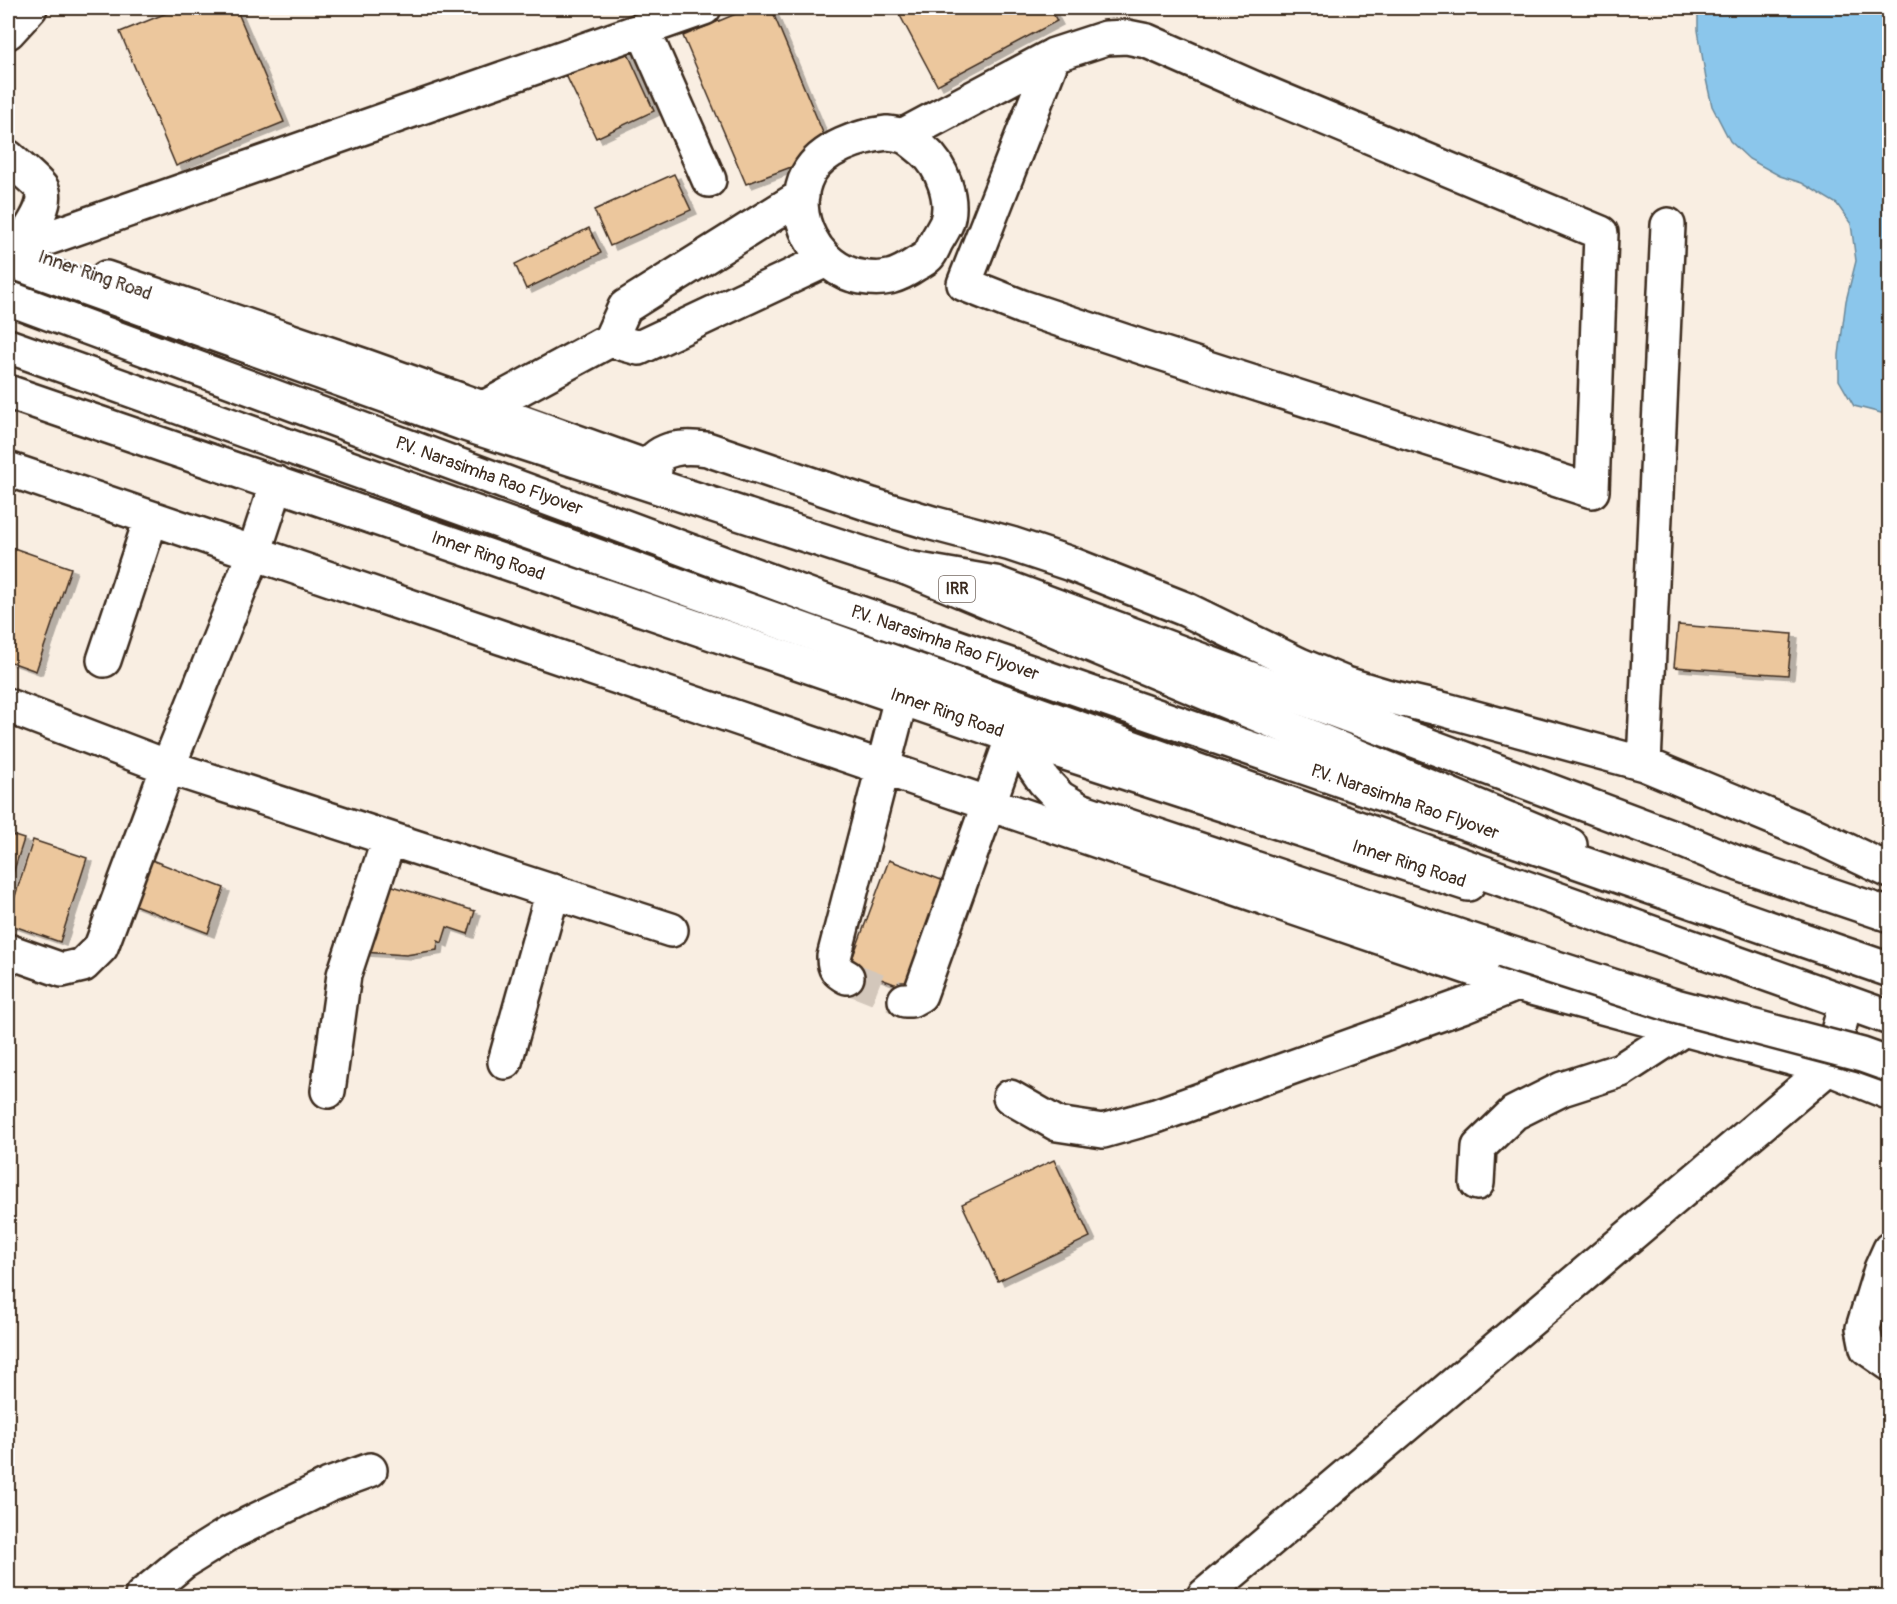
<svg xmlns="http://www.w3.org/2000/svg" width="1897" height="1604" viewBox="0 0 1897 1604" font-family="Pangolin,sans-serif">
	<defs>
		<filter id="shadow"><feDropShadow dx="6" dy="4" stdDeviation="0" flood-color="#0004"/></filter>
	</defs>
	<rect width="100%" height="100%" fill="#f9eee2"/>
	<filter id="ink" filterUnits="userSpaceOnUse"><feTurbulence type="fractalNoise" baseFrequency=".0167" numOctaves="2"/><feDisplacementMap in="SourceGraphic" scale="12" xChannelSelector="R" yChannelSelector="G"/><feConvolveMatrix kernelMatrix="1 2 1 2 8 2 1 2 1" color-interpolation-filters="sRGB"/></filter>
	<g filter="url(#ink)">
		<path fill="#8bc6eb" stroke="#6b8899" stroke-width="1.5" d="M1698,8H1889V415L1854,406L1839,380V355L1846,301L1856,261L1851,224L1837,204L1802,183L1780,176L1749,159L1730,141L1712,106L1706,79L1698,30Z"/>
		<path fill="#ecc79d" stroke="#3b2a1e" stroke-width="1.5" filter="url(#shadow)" d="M179,8H236L284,122L176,166L120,32Z
			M750,8H771L831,152L746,184L683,36Z
			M896,8H1050L1057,21L937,85Z
			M625,47L654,111L596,138L566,75Z
			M674,174L691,210L610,246L594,210Z
			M589,228L601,253L526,289L515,264Z
			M8,546L71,568L36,671L8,661Z
			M1678,625L1792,634L1788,675L1674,667Z
			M8,834L24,839L8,889Z
			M33,840L87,858L60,942L8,924V918Z
			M149,859L224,888L208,933L132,904Z
			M889,860L944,881L905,988L849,967Z
			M383,883L475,911L468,934L447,927L442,943L438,941L437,950L406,955L363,952Z
			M1054,1160L1090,1237L998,1281L962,1204Z"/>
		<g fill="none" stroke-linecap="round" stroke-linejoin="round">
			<path stroke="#d3c7bb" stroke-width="33" stroke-dasharray="33 16" stroke-linecap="butt" d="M847,977L905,1000"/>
			<defs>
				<path id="minor" d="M643,30L709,180
					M8,32L30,8
					M887,133C907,135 907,137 923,150C942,166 955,200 946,224C943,230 940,235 937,240C934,245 932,252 928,256C925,259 920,262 916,264C897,277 884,281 861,277C817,270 787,214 808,174C822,148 860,136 887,133Z
					M904,135L1054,55L1106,38L1127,37L1147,41L1256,89L1601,233L1592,491L1142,347L1022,307L964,284L1054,55
					M8,157C15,164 38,182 42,189C50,205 26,235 18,249
					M8,252L704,8
					M106,278L365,366L655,470
					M610,340L639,348L826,260
					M484,408L610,340L625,307L802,196
					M648,467C661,446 685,446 707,449L872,505L932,523L1011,544L1071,564L1185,609L1300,665L1346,684L1386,696L1446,710L1644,764L1810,833L1890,871
					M8,469L1517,984L1828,1068L1890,1093
					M104,660L151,519
					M8,706L168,767L671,930
					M1644,764L1668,225
					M8,951L62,970L83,965L101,947L168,767L254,553
					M847,977C837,972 834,968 834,957L901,698
					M905,1000H911L920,995L1013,736
					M505,1062L553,891
					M328,1091L344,975L389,839
					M1010,1097L1057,1124L1103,1131L1156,1116L1465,1005L1517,984
					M1477,1183L1479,1147L1514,1113L1562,1089L1621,1070L1684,1029
					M1890,1249L1881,1269L1863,1328L1867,1348L1890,1364
					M142,1596L182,1563L230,1533L329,1485L370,1470
					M1204,1596L1828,1068L1843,1013"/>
				<path id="major" d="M8,260L462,423L907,568L1570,845
					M8,392L1013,736L1468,884
					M254,553L277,483"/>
				<path id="highway" d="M8,298L819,599L1890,970
					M8,346L1890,1018
					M907,568L995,583L1686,842L1739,864L1890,915
					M1013,736L1044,781L1060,798L1080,810L1503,951"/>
			</defs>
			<use href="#minor" stroke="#3b2a1e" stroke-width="38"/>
			<use href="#major" stroke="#3b2a1e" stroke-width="38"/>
			<use href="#highway" stroke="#3b2a1e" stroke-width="38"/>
			<use href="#minor" stroke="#fff" stroke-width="33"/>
			<use href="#major" stroke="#fff" stroke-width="33"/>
			<use href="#highway" stroke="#fff" stroke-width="33"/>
			<defs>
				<path id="highway-bridge" d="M1503,951L1675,1006L1862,1055L1890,1065"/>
			</defs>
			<use href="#highway-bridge" stroke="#3b2a1e" stroke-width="38" stroke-linecap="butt"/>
			<use href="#highway-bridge" stroke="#fff" stroke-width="33"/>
		</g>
	</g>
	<g text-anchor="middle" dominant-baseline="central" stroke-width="5" stroke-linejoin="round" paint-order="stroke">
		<rect fill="#fff" stroke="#766a62" stroke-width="1.5" x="939" y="576" width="36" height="26" rx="4.5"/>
		<g font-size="16" font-weight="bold" fill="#3b2a1e">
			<text x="957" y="589">IRR</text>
		</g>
		<g font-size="18" fill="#3b2a1e" stroke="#fff">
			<text transform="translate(95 275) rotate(19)">Inner Ring Road</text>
			<text transform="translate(489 476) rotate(20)">P.V. Narasimha Rao Flyover</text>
			<text transform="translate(488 556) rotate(19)">Inner Ring Road</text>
			<text transform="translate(945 643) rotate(19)">P.V. Narasimha Rao Flyover</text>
			<text transform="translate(947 713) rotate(19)">Inner Ring Road</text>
			<text transform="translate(1405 802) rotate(19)">P.V. Narasimha Rao Flyover</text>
			<text transform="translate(1409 864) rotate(18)">Inner Ring Road</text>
		</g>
	</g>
	<rect width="1897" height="1604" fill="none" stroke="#fff" stroke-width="30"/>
	<rect x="15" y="15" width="1867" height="1574" fill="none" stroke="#3b2a1e" stroke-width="2" filter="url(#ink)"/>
</svg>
